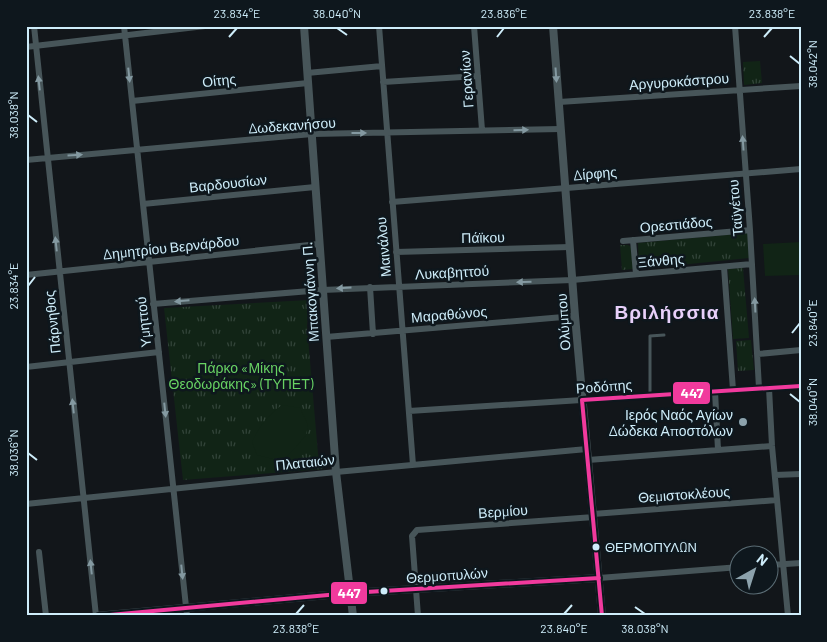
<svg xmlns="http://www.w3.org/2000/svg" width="827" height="642" viewBox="0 0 827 642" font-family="Barlow,sans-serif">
	<defs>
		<pattern id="park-tufts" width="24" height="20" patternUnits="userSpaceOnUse" patternTransform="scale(1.25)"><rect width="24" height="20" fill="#112416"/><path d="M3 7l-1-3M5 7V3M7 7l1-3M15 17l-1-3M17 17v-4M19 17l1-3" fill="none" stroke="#324439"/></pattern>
	</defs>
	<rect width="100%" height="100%" fill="#12161a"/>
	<path fill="url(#park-tufts)" d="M760,61L762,83L744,85L743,62Z
		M748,233L749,258L639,269L638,243Z
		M620,245H628L631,247L634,269L622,270Z
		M743,268L749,338L733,339L728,269Z
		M309,300L307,326L318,454L323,469L183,480L164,308Z
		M751,340L754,370L738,371L736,341Z"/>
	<path fill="#112416" d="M801,242V275L765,276L763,244Z
		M282,405L300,408L308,425L306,435L296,447L286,457L273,459L257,455L252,442C259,427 268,415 282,405Z"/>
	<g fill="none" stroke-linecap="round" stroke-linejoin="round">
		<path stroke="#475559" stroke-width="3" d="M650,395V336L664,335"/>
		<path stroke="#475559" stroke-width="6" d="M34,26L96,616
			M124,26L187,616
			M379,26L413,465
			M474,26L482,130
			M735,26L750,230L759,388
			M26,47L205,26
			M307,73L382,66
			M383,82L478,76
			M132,101L308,83
			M559,102L801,86
			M26,160L312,134L561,129
			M392,202L801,169
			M143,204L315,187
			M633,240L636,274
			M623,241L750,230
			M396,252L570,247
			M724,267L733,390
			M26,275L319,244
			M370,287L373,334
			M153,304L322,290L572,280L752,264
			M326,337L575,316
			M758,354L801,350
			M26,367L159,352
			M769,388L772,446L788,616
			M715,391L718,450
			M409,411L801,386
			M588,460L772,446
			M775,475L801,474
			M26,504L336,472L587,449
			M593,514L777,500
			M39,552L46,616
			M770,565L801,563
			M599,578L740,567
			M418,616L412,536L417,530L594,517"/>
		<path stroke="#475559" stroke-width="8" d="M304,26L336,472L353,616
			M553,26L575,316L602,616
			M96,616L350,593L599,578"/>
		<defs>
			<path id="bus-1" d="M582,400L801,386
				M582,400L602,616
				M99,616L350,593L599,578"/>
		</defs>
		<use href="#bus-1" stroke="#0e171d" stroke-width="8"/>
		<use href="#bus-1" stroke="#f13a9d" stroke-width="4"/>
	</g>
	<defs><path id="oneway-solid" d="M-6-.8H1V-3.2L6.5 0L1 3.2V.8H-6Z" transform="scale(1.25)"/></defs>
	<g fill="#8499a1">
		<use href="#oneway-solid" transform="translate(129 75) rotate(84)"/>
		<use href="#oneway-solid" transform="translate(556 75) rotate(86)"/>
		<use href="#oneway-solid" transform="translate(39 83) rotate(-96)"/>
		<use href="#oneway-solid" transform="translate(521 130) rotate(-1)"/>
		<use href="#oneway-solid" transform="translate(359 133)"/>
		<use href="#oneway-solid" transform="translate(743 143) rotate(-94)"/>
		<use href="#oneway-solid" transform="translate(75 155) rotate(-4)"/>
		<use href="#oneway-solid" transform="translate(56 244) rotate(-96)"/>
		<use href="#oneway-solid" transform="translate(524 282) rotate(178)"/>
		<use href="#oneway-solid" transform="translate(344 288) rotate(177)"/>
		<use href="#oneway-solid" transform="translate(182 301) rotate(175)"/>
		<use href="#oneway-solid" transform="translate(755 305) rotate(-93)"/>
		<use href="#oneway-solid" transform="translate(73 406) rotate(-96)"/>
		<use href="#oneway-solid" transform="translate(165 410) rotate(84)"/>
		<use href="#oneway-solid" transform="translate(91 567) rotate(-96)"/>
		<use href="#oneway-solid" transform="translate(182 572) rotate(84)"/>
	</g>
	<path fill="none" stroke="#ceedfa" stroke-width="2" d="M337,28L347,35M229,37L237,28M497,37L504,28M764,37L772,28M790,56L800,64M28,115L37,122M28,286L35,277M792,333L800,323M790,394L800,402M28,453L37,460M635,607L645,614M296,614L304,605M564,614L572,605"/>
	<circle fill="#8ca2ac" stroke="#0e171d" stroke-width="2" cx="743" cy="422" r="5"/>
	<g fill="#ceedfa" stroke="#0e171d" stroke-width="2">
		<circle cx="596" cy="547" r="4.5"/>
		<circle cx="384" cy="591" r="4.5"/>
	</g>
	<g text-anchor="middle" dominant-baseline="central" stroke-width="5" stroke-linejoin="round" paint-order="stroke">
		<g font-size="13" fill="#ceedfa" stroke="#0e171d" text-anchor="start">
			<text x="605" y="547">ΘΕΡΜΟΠΥΛΩΝ</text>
		</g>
		<g font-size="14" fill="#ceedfa" stroke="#0e171d">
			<text transform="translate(466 79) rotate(-94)">Γερανίων</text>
			<text transform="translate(219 80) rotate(-6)">Οίτης</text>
			<text transform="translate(679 81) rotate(-4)">Αργυροκάστρου</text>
			<text transform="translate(292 125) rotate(-4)">Δωδεκανήσου</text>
			<text transform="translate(595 173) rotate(-5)">Δίρφης</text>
			<text transform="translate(228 183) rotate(-6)">Βαρδουσίων</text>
			<text transform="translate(735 208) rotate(-95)">Ταϋγέτου</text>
			<text transform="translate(676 224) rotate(-5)">Ορεστιάδος</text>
			<text transform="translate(483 237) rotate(-1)">Πάϊκου</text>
			<text transform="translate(171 247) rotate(-6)">Δημητρίου Βερνάρδου</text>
			<text transform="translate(383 247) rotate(-95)">Μαινάλου</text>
			<text transform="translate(661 260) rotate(-5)">Ξάνθης</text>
			<text transform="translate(452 272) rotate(-3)">Λυκαβηττού</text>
			<text transform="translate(310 292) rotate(-94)">Μπακογιάννη Π.</text>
			<text transform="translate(449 314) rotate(-5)">Μαραθώνος</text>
			<text transform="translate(52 322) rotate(-96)">Πάρνηθος</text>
			<text transform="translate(143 322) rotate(-96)">Υμηττού</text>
			<text transform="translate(563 322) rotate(-94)">Ολύμπου</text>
			<text transform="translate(604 386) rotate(-4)">Ροδόπης</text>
			<text transform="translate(305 462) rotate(-6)">Πλαταιών</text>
			<text transform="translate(684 494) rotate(-4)">Θεμιστοκλέους</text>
			<text transform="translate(503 511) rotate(-4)">Βερμίου</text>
			<text transform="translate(447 575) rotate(-4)">Θερμοπυλών</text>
		</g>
		<g font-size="14" fill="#68d263" stroke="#0e171d">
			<text x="241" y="367">Πάρκο «Μίκης<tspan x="241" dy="16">Θεοδωράκης» (ΤΥΠΕΤ)</tspan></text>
		</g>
		<g font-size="14" fill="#ceedfa" stroke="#0e171d" text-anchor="end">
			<text x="733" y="414">Ιερός Ναός Αγίων<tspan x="733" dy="16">Δώδεκα Αποστόλων</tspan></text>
		</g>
		<g font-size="19" font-weight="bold" letter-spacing="1" fill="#e8d0fa" stroke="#0e171d">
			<text x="667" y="311">Βριλήσσια</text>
		</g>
	</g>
	<g stroke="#0e171d" stroke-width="2">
		<rect x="672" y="381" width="39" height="24" rx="5" fill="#f13a9d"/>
		<rect x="330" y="581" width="38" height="24" rx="5" fill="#f13a9d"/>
	</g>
	<g font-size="14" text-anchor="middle" font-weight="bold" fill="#fff">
		<text x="692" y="398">447</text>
		<text x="349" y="598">447</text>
	</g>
	<rect width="827" height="642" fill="none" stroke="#0e171d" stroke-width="55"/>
	<g transform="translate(754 570) rotate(39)"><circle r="24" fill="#0e171d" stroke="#5b6d75"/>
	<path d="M0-4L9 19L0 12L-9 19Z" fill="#8ca2ac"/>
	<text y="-8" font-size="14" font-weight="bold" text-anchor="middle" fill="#ceedfa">N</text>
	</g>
	<rect x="28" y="28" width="772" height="586" fill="none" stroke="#ceedfa" stroke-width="2"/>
	<g font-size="12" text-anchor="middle" fill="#ceedfa">
		<text x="237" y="18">23.834°E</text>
		<text x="337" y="18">38.040°N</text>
		<text x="504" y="18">23.836°E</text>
		<text x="772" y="18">23.838°E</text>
		<text transform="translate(813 64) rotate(-90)" y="4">38.042°N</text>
		<text transform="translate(14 115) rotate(-90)" y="4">38.038°N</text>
		<text transform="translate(14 286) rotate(-90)" y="4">23.834°E</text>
		<text transform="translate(813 323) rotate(-90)" y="4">23.840°E</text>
		<text transform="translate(813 402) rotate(-90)" y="4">38.040°N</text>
		<text transform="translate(14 453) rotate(-90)" y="4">38.036°N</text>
		<text x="296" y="633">23.838°E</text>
		<text x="564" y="633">23.840°E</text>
		<text x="645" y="633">38.038°N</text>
	</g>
</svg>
